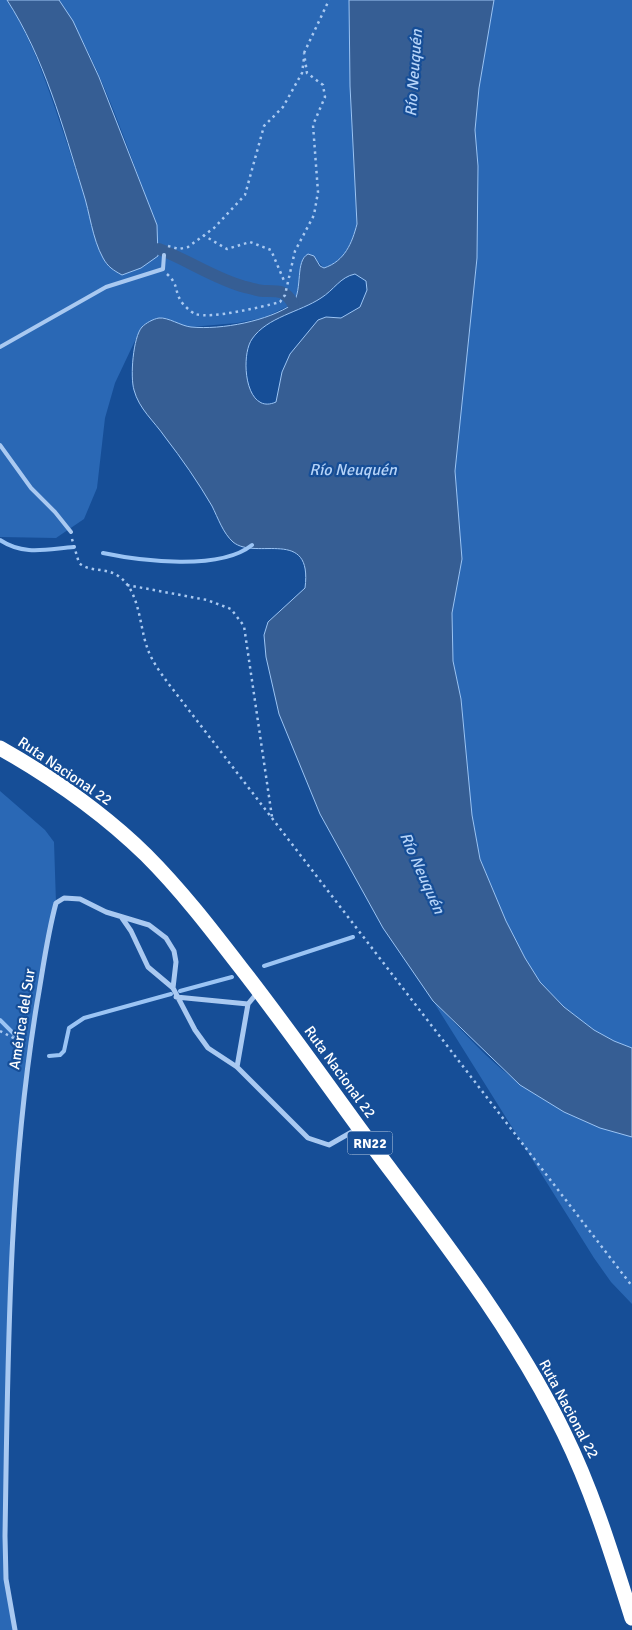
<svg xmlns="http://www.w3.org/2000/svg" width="632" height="1630" viewBox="0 0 632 1630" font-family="Signika,sans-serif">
	<rect width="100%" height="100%" fill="#164e97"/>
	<path fill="#2a68b5" d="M0,0H7C29,34 43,73 56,111C70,152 84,193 95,235L157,225C128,152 102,65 59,0H349L350,86L357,224C352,243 345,261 324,268L312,255L293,304L263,318L237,323L191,327L177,324L141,328L115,383L105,418L97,488L84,519L56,538L0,537Z
		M494,0H632V1048L614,1041L594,1030L564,1007L540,982L525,958L506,921L480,859L472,815L461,699L453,661L452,613L462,559L455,471L477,258L478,166L475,130L479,88Z
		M0,791L45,830L54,842L56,903L30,1048L11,1265L6,1579L15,1630H0Z
		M433,1001C461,1029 489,1062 522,1085C556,1110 592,1125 632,1137V1304L611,1282L594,1258Z"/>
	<path fill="#365e94" stroke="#9bc4f4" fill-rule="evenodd" d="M7,0H59L73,21L99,77L157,225L158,256L141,268L122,275C113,270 108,267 103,258C92,238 90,213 83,192C63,127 44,57 7,0Z
		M349,0H494L479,88L475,130L478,166L477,258L455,471L462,559L452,613L453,661L461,699L472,815L480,859L506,921L525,958L540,982L564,1007L594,1030L614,1041L632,1048V1137L600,1128L564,1112L520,1085L433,1001L383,928L320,814L279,714L266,657L264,635L268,622L305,588C313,526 256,561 233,542C223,533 218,518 212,506C198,482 182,459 165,437C154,421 139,409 134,390C130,377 133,337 142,327C146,323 153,319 159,318C168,317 181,326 191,327C222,330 268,321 293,304C303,288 295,261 308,254L314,256L320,266L324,268C345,261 352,243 357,224L350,86ZM355,274L366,281L367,290L360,307L341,318L326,317L318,320L290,354L282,372L276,402C245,416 240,356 252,339C267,317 300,312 321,298C334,290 340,277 355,274Z"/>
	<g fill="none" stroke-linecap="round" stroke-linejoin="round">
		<path stroke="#9bc4f4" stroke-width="4" d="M0,540C24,556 47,549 74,547
			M103,553C141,561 220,571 252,545
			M264,966L353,937
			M180,991L232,977
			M0,1020L18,1038
			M49,1056L60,1055L64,1051L69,1028L84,1018L171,994"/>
		<path stroke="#365e94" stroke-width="12" d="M159,249C188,260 215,279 245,287C251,288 258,291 264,291C279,291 286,290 293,304"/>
		<path stroke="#a9c9f1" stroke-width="2.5" stroke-dasharray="2.5 4" stroke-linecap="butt" d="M304,53L329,0
			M203,235L227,249L250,242L271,250L285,283
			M168,246L179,249L188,247L214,228L245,195L264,126L283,107L302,73L304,58
			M167,274C179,285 174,290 181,301C183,305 191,312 195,314C213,319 261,307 280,302L285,295L295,251L314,215L318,192L313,125L325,97L323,85L307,73L304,53
			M72,539L79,563C90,572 104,568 115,574C140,587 139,625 147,647C151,660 160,672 168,683L632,1286
			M127,585L207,600L231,609L244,626L272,817
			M0,1031L23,1043"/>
		<path stroke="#a9c9f1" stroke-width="4" d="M0,347L106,287L163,269L164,255
			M0,445L31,488L55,512L71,532"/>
		<path stroke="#a9c9f1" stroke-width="5" d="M122,918L131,931L148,967L173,988
			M176,997L248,1004
			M237,1067L248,1004L258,992
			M15,1630L6,1579L5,1536C8,1358 8,1179 37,1003C43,969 47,936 56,903L64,898L80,899L106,912L149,925L166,938L174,951L176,962L173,988L195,1030L208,1048L237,1067L308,1138L329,1145L357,1129"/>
		<path stroke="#fff" stroke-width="15" d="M0,748C53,778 102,812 146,855C181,890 211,929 241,968C284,1023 324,1080 365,1136C436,1231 512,1326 564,1433C593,1492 612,1555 632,1618"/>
	</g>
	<g text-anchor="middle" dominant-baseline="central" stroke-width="4.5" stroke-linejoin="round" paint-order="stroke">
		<rect fill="#164e97" stroke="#b9cae0" stroke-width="1" x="347.5" y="1131.5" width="45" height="23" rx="4"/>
		<g font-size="14" font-weight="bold" fill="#fff">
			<text x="370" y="1143">RN22</text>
		</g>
		<g font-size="15" fill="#fff" stroke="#164e97">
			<text transform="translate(65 771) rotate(34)">Ruta Nacional 22</text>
			<text transform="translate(22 1019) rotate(-81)">América del Sur</text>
			<text transform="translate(340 1072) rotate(54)">Ruta Nacional 22</text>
			<text transform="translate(569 1409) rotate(62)">Ruta Nacional 22</text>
		</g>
		<g font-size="16" font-style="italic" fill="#b5d3f8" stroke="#164e97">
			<text transform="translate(414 73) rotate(-86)">Río Neuquén</text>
			<text x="353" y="470">Río Neuquén</text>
			<text transform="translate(422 873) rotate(66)">Río Neuquén</text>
		</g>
	</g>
</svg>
